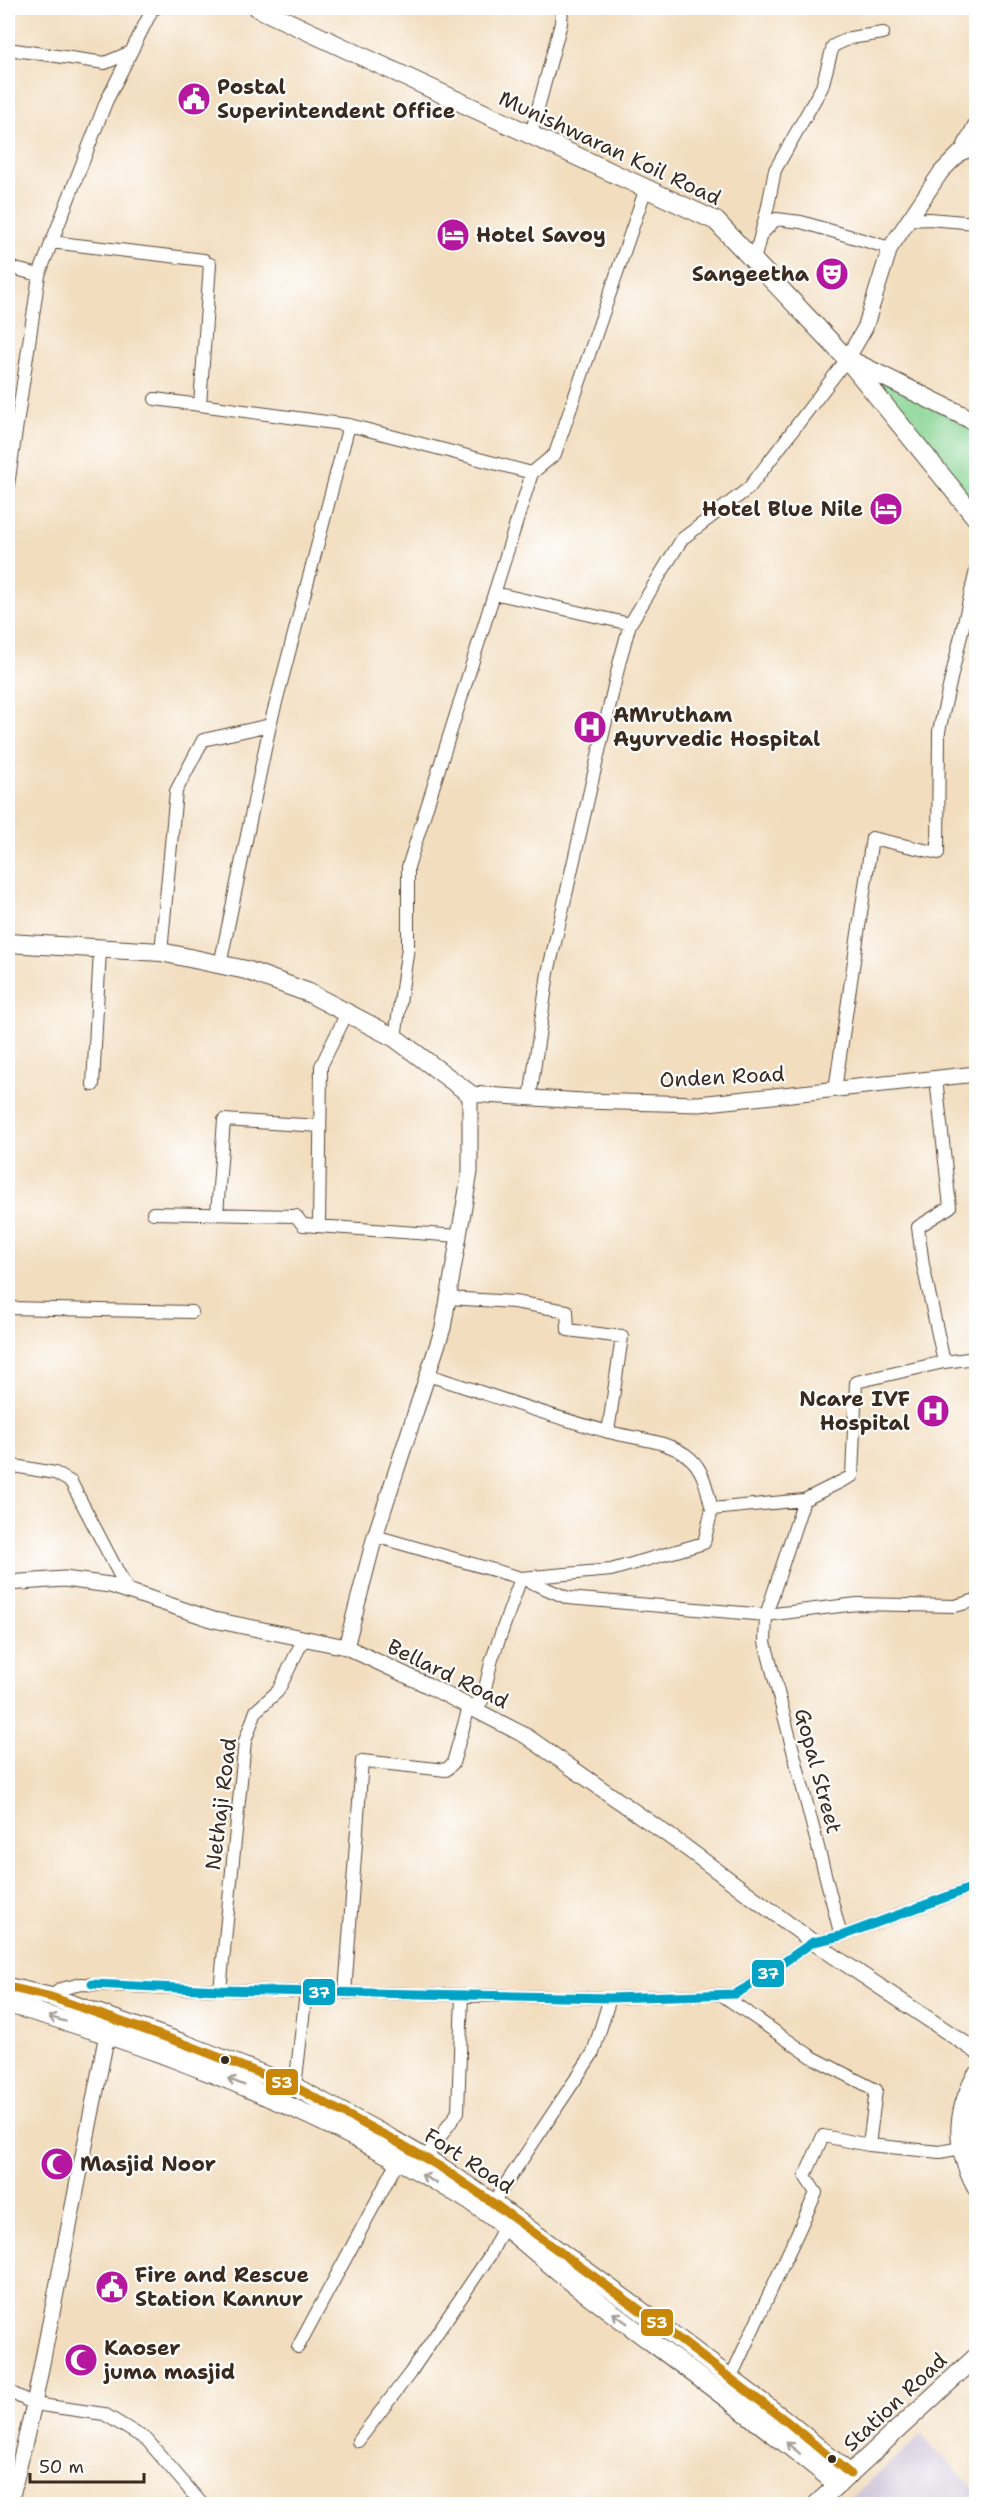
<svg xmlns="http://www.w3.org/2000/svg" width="984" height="2512" viewBox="0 0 984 2512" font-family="'Shantell Sans',sans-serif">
	<rect width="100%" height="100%" fill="#fff"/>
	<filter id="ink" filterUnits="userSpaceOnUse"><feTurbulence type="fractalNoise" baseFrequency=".0167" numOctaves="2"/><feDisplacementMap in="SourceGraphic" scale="12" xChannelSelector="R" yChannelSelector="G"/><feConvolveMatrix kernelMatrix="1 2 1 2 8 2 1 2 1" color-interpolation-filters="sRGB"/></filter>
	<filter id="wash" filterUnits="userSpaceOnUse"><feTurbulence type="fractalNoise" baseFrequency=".008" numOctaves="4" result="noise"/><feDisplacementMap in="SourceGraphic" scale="24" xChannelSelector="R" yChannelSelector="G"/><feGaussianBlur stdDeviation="1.35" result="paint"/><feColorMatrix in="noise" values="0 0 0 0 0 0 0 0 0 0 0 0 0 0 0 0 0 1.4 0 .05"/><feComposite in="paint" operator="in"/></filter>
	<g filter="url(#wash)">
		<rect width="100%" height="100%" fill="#f2ddbe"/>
		<path fill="#cbbfd5" d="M921,2435L976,2490V2504H844Z"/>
		<path fill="#86d391" stroke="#607e58" stroke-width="1.5" d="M859,368L976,430V512Z"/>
	</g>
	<g filter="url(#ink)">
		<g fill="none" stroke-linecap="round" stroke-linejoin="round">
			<defs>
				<path id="minor" d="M8,49L105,63L131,52
					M531,134L561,23L562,8
					M960,153L976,121
					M907,220L929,219L976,223
					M762,234L776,219L801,222L890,248
					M51,242L204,260
					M754,261L768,206L775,170L822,87L833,46L850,38L883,33
					M8,267L39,275
					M155,399L349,425
					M200,405L210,264
					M532,473L555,454L646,188
					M8,485L39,275L106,102L152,10L156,8
					M494,593L630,624
					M161,952L176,791L203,740L270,725L349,425L532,473L408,867V947L395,1038
					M220,965L270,725
					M936,1078L950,1207L918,1227L923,1265L944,1362
					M93,1085L100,950
					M835,1090L872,838L938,853L939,731L976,570
					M530,1098L548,973L620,660L630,624L682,539L749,488L847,359
					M153,1213L296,1216L303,1225L459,1236
					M217,1214L224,1120L320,1126
					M319,1226L321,1066L347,1013
					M448,1298L514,1302L567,1311L568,1330L622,1337L608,1432
					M8,1308L192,1312
					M428,1375C488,1394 548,1416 609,1432C635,1439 670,1440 691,1459C705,1472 707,1492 712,1509L804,1500
					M8,1465L55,1473L71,1482L128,1591
					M375,1536L521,1578L611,1570L704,1543L712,1509
					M841,1936L765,1642L766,1615L804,1500L852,1476L856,1382L944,1362L976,1358
					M220,1990L245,1741L256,1711L278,1691L304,1638
					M345,1993L362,1761L446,1770L453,1763L469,1707L482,1701L492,1659L521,1578L568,1598L766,1615L857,1604L955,1606L976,1600
					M722,1995L812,2057L876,2090L869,2145L940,2152L961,2148
					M51,1997L61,1989L81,1984L220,1990L610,1998L735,1994L751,1985L813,1942L841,1936L976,1886
					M295,2087L306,1992
					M425,2158L458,2112L462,1995
					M493,2203L593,2053L610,1998
					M298,2347L398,2161
					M730,2379L816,2193L805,2176L823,2136L869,2145
					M8,2391L34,2404L104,2414L147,2440L202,2504
					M358,2441L410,2373L490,2255L504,2227"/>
				<path id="tertiary" d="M847,359L865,328L890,248L941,172L960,153L976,147
					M8,1583L64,1579L110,1585L214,1620L346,1647L427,1685L526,1736L685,1847L813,1942L976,2051
					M346,1647L375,1536L443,1328L470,1172V1094L583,1101L699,1104L976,1074
					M10,2504L34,2404L107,2034"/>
				<path id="secondary" d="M258,8L716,221L847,359L976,518
					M854,362L976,422
					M8,943L161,952L246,970L309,993L395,1038L470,1094
					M8,1987L51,1997L185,2044L295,2087L392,2139L442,2168L493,2203L655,2321L785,2420L850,2474
					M8,2004C167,2049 321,2112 463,2197C506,2223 542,2260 582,2290C668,2355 755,2417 838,2485
					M976,2076C955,2115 955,2147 976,2187
					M817,2504L976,2357"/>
			</defs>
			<use href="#minor" stroke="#564536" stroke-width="14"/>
			<use href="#tertiary" stroke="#564536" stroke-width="17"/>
			<use href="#secondary" stroke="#564536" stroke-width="20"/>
			<use href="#minor" stroke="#fff" stroke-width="12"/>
			<use href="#tertiary" stroke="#fff" stroke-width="15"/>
			<use href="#secondary" stroke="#fff" stroke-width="18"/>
			<defs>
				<path id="bus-1" d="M8,1987L51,1997L185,2044L295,2087L392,2139L442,2168L493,2203L655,2321L785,2420L850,2474"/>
				<path id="bus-2" d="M92,1984L220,1990L610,1998L735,1994L751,1985L813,1942L841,1936L976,1886"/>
			</defs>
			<use href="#bus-1" stroke="#fff" stroke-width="14"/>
			<use href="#bus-2" stroke="#fff" stroke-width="14"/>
			<use href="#bus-1" stroke="#c88708" stroke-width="9"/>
			<use href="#bus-2" stroke="#03a3c5" stroke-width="9"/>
		</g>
		<defs><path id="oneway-shaft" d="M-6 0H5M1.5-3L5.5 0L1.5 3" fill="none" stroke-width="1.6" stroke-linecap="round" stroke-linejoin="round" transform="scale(1.5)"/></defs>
		<g stroke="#a79f9a">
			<use href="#oneway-shaft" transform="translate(57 2019) rotate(-163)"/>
			<use href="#oneway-shaft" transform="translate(236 2082) rotate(-158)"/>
			<use href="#oneway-shaft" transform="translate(429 2179) rotate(-151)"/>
			<use href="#oneway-shaft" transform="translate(620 2318) rotate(-144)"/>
			<use href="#oneway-shaft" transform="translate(793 2448) rotate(-141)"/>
		</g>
	</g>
	<defs>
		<symbol id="civic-disc" viewBox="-11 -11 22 22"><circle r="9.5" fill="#b5179e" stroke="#fff"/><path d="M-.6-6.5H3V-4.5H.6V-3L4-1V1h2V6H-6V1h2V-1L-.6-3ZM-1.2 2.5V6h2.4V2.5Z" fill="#fff"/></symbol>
		<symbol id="hotel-disc" viewBox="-11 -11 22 22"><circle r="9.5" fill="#b5179e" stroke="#fff"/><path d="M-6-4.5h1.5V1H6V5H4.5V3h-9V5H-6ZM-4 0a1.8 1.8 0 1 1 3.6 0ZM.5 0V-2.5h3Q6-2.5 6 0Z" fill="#fff"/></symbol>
		<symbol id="theatre-disc" viewBox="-11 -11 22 22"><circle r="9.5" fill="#b5179e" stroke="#fff"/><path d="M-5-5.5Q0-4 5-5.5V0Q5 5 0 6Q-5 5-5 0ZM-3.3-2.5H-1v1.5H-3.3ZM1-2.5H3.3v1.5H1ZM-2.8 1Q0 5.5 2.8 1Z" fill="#fff"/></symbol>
		<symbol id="hospital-disc" viewBox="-11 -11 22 22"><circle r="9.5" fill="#b5179e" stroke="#fff"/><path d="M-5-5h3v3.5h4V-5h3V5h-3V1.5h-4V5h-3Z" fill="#fff"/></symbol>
		<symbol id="mosque-disc" viewBox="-11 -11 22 22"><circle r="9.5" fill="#b5179e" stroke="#fff"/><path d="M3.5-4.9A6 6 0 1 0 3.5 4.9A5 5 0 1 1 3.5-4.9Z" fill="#fff"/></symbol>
	</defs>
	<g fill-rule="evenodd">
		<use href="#civic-disc" x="175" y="80" width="38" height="38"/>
		<use href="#hotel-disc" x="434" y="216" width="38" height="38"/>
		<use href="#theatre-disc" x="813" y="255" width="38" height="38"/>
		<use href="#hotel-disc" x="867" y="490" width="38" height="38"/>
		<use href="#hospital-disc" x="571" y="708" width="38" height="38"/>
		<use href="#hospital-disc" x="914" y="1392" width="38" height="38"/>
		<use href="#mosque-disc" x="38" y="2145" width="38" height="38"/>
		<use href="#civic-disc" x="93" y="2268" width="38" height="38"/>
		<use href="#mosque-disc" x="62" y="2341" width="38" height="38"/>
	</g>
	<g fill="#3b2a1e" stroke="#fff" stroke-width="2">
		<circle cx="225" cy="2060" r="5"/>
		<circle cx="832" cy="2459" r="5"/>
	</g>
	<g text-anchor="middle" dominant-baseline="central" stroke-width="4.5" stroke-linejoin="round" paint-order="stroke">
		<g font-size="21" font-weight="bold" fill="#3b2a1e" stroke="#fff" text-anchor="start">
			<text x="217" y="87">Postal<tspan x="217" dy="24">Superintendent Office</tspan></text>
			<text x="476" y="235">Hotel Savoy</text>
			<text x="809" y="274" text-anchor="end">Sangeetha</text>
			<text x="863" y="509" text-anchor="end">Hotel Blue Nile</text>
			<text x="613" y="715">AMrutham<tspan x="613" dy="24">Ayurvedic Hospital</tspan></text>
			<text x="910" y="1399" text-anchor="end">Ncare IVF<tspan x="910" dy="24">Hospital</tspan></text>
			<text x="80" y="2164">Masjid Noor</text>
			<text x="135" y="2275">Fire and Rescue<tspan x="135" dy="24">Station Kannur</tspan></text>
			<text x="104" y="2348">Kaoser<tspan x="104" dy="24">juma masjid</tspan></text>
		</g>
		<g font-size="21" fill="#3b2a1e" stroke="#fff">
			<text transform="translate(610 148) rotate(25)">Munishwaran Koil Road</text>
			<text transform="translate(722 1077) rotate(-3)">Onden Road</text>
			<text transform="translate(448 1674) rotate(26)">Bellard Road</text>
			<text transform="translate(818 1771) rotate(75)">Gopal Street</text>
			<text transform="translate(221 1804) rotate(-83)">Nethaji Road</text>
			<text transform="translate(469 2161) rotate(33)">Fort Road</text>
			<text transform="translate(895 2402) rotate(-43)">Station Road</text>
		</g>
	</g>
	<g stroke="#fff" stroke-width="2">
		<rect x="751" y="1959" width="34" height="29" rx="6" fill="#03a3c5"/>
		<rect x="302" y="1978" width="34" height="28" rx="6" fill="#03a3c5"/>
		<rect x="265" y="2068" width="34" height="28" rx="6" fill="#c88708"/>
		<rect x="640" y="2308" width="34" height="29" rx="6" fill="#c88708"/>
	</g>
	<g font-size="16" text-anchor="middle" font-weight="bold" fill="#fff">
		<text x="768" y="1979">37</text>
		<text x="319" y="1998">37</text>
		<text x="282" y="2088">53</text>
		<text x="657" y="2328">53</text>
	</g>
	<rect width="984" height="2512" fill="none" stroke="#fff" stroke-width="30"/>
	<path d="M30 2473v9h114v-9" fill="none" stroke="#3b2a1e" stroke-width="3"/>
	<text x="39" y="2473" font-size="18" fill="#3b2a1e" stroke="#ffffff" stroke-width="4.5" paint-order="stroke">50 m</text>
</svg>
